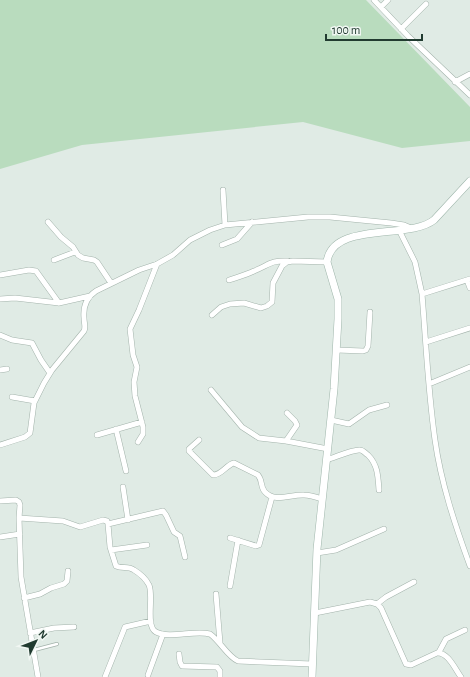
<svg xmlns="http://www.w3.org/2000/svg" width="470" height="677" viewBox="0 0 470 677" font-family="'Alegreya Sans',sans-serif">
	<rect width="100%" height="100%" fill="#e0ebe5"/>
	<path fill="#b9dcbe" d="M0,0H366L470,107V141L402,148L303,122L82,145L0,169Z"/>
	<g fill="none" stroke-linecap="round" stroke-linejoin="round">
		<defs>
			<path id="lane" d="M34,650L57,644"/>
			<path id="street" d="M374,0L408,36L470,95
				M381,7L388,0
				M401,29L426,4
				M455,82L470,74
				M223,190L225,225
				M48,222L61,237L73,247L78,255L83,258L94,260L97,262L111,283
				M399,230L415,262L422,294C426,342 428,391 435,440C441,483 455,525 470,566
				M222,245L237,239L252,222
				M54,260L75,252
				M0,275L29,270L36,271L59,303
				M229,280C238,277 246,275 254,271C269,265 271,260 288,261
				M467,280L470,288
				M422,294L470,279
				M0,299L15,298L59,303L90,296
				M212,315L221,307L230,304L244,303L261,308L267,306L272,302L273,283L282,266L287,262L293,261L327,262
				M0,335L12,340L32,343L41,360L50,373
				M426,342L470,328
				M337,350L363,351L366,350L368,346L370,312
				M0,370L7,369
				M429,384L470,367
				M211,390L242,427L259,438L286,441L328,449
				M12,397L35,401
				M331,420L349,424L369,410L387,405
				M116,429L126,471
				M97,435L142,422
				M199,440L189,449V451L213,475C222,475 226,465 234,463L258,475C263,481 260,487 265,492C275,503 291,494 304,495C310,495 316,497 322,499
				M286,441L297,425L295,421L287,413
				M138,442L143,434V427L135,396L134,382L137,367L133,355L130,329L139,310L157,264
				M0,445L25,437L30,433L34,403L44,383L52,370L84,331C86,327 84,323 84,318C83,307 87,297 96,291L139,270L157,264L173,255L190,240L210,230L225,225L308,217H330L391,223L404,225L411,228
				M326,460C334,458 353,449 360,450C363,450 365,453 368,455C378,465 378,477 379,490
				M123,487L128,520
				M0,501L16,500L19,502L20,505L19,518L21,577L38,677
				M19,518L63,521L80,527L103,520L107,521L108,524L110,547L116,566C122,569 128,566 134,570C139,573 146,579 149,585C154,596 145,626 156,632C170,639 194,630 210,634C220,641 228,657 238,661L312,664
				M108,524L163,511L166,515L174,532L180,536L185,557
				M0,537L20,534
				M230,538L256,546L259,545L272,497
				M111,550L147,545
				M317,553L336,550L384,529
				M230,586L238,540
				M216,594L220,643
				M24,598L40,594L51,588L64,584L67,581L68,571
				M377,604L386,597L414,582
				M315,613L370,602L377,604L381,608L406,664L411,665L437,653C448,652 455,669 461,677
				M30,633L54,628L74,627
				M439,652L446,639L465,630
				M179,654L180,662L182,666L217,667L220,671V677
				M148,675L163,634
				M105,677L125,627L151,621"/>
			<path id="secondary" d="M312,677L317,549L334,389L338,319V299L327,262C332,221 409,240 434,220L470,181"/>
		</defs>
		<use href="#lane" stroke="#a3b3ab" stroke-width="4"/>
		<use href="#street" stroke="#a3b3ab" stroke-width="6"/>
		<use href="#secondary" stroke="#9fb6ab" stroke-width="8"/>
		<use href="#lane" stroke="#fff" stroke-width="2.5"/>
		<use href="#street" stroke="#fff" stroke-width="5"/>
		<use href="#secondary" stroke="#fff" stroke-width="7"/>
	</g>
	<g transform="translate(36 641) rotate(47)" stroke="#f1f7f3" stroke-width="3" paint-order="stroke">
	<path d="M0-3L7 15L0 10L-7 15Z" fill="#213b30"/>
	<text y="-6" font-size="11" font-weight="bold" text-anchor="middle" fill="#213b30">N</text>
	</g>
	<path d="M326 34v6h96v-6" fill="none" stroke="#213b30" stroke-width="2"/>
	<text x="332" y="34" font-size="12" fill="#213b30" stroke="#f1f7f3" stroke-width="3" paint-order="stroke">100 m</text>
</svg>
